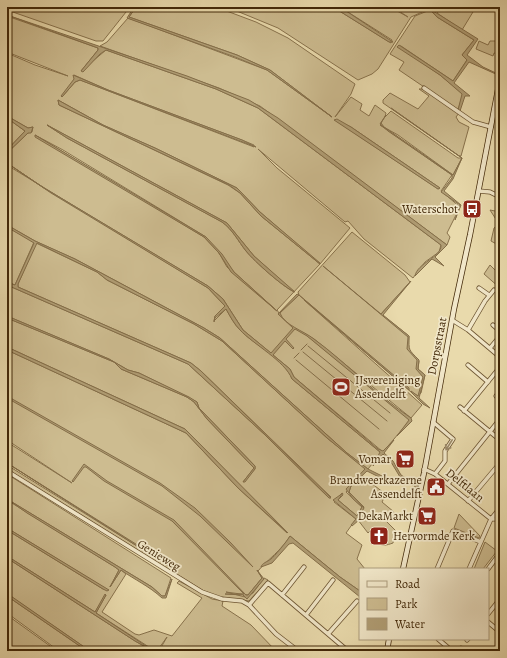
<svg xmlns="http://www.w3.org/2000/svg" width="507" height="658" viewBox="0 0 507 658" font-family="Alegreya,serif">
	<rect width="100%" height="100%" fill="#e9daac"/>
	<filter id="stains"><feTurbulence type="fractalNoise" baseFrequency=".005" numOctaves="4"/><feColorMatrix values="0 0 0 0 .2 0 0 0 0 .09 0 0 0 0 .02 0 0 0 .5 -.17"/></filter>
	<radialGradient id="worn" r=".72"><stop offset=".6" stop-color="#630" stop-opacity="0"/><stop offset="1" stop-color="#630" stop-opacity=".3"/></radialGradient>
	<path fill="#cdbc90" stroke="#88724c" fill-rule="evenodd" d="M7,7H130L103,41H96L7,10Z
		M136,7H216L256,22L288,38L355,84L351,94L335,117L351,97L362,104L360,110L369,116L375,105L386,113L385,117L391,111L458,158H462L453,175L398,135L380,125L452,175L441,191L460,207L447,233L450,237L447,245L260,106L219,88L100,46L107,42L128,18L142,23L267,70L332,117L270,70L237,55L129,17ZM335,120L351,127L440,188L438,189Z
		M227,7H333L391,43L392,40L340,7H390L408,17L393,7H427L429,9L411,17L378,69L372,74L358,80L278,28Z
		M441,7H476L462,30L437,13Z
		M430,10L437,17L474,40L462,55L467,60L453,81L401,46H398L440,75L463,94L458,110L399,70L404,62L390,54L415,16Z
		M7,16L98,48V50L81,71L106,50L216,89L258,108L441,245L439,252L425,262L413,278L364,239L348,221L345,222L258,149L277,168L350,228L320,264L260,212L237,188L155,148L103,125L58,100L59,105L228,185L240,193L261,216L320,264L277,310L279,313L299,295L298,292L352,232L405,275L410,282L381,314L409,336L408,349L419,361L418,369L425,375L421,393L418,396L411,392L304,300L422,405L411,418L314,339L305,334L410,420L383,452L294,377L290,369L243,330L223,299L208,286L44,188L7,163V153L28,133L32,132L33,127L28,128L7,116V53L35,65L68,76L7,52ZM74,75L108,90L242,140L254,145V147L80,80L75,82L62,97L75,79ZM47,125L227,223L254,256L294,292C282,286 255,262 246,251C238,241 233,230 222,222L67,138ZM35,135L63,150L206,237L234,272L277,311L227,267L219,253L204,237Z
		M479,41L488,45L490,41H500V54L494,53L493,56L476,49Z
		M419,89H423L459,113L456,117L459,122L469,127L461,156H459L383,103V100L390,93L418,109L429,96Z
		M7,118L25,131L7,150Z
		M7,165L208,288L225,306L215,316L214,321L226,309C230,316 234,324 240,330C254,345 285,359 292,379L380,452L381,453L368,469L347,453L220,338L204,328L75,259L35,241L7,225Z
		M490,210L500,212V246L491,241L494,228L499,224Z
		M7,227L34,242L15,285L7,282Z
		M36,243L97,272L107,280L194,324L222,341L327,438L366,469L346,492L362,507L357,516L338,500L343,495L342,493L334,502L356,519L346,533L362,545L357,559L365,569H360V591L340,577L290,536C282,550 267,560 258,571L257,570L262,578L248,595L226,592L245,597L253,593L264,578L268,580L249,601L220,597L204,591L7,469V465L174,569L7,463V442L72,483L7,440V350L186,433L238,488L287,533L185,429L7,347V318L114,362L121,369L187,397L194,402L207,419L254,468L243,482L255,469V466L199,408L197,402L139,373L128,370L109,359L7,316V285L188,364L264,434L329,498L331,497L201,371L191,363L18,287V284Z
		M490,265L500,275V288L484,274Z
		M7,474L171,578L165,596H162L152,587L7,499Z
		M361,475L384,493L381,495L384,498L382,502L394,512L387,522L396,531L393,543C387,545 382,547 377,542L387,538L384,530L373,534L370,531L368,533L358,520L364,507L349,492L351,486Z
		M7,500L115,567L119,570L110,587L121,570L126,574L102,612L135,634L139,635L154,630L172,636L202,598L177,583L179,581L212,599L223,601L222,606L251,625L276,651H159L167,637L157,651H90L7,594V558L135,641L150,650L152,649L96,613L106,595L95,612L7,556V530L103,589L108,590L7,528Z
		M459,514L480,536L479,538L454,528Z
		M485,542L497,551L483,569H474Z
		M7,596L87,651H59L7,613Z
		M7,615L57,651H8Z"/>
	<path fill="#b09d74" stroke="#846e49" d="M134,7H136L129,17L237,55L270,70L332,117L267,70L235,57L127,18Z
		M333,7H340L393,42H389Z
		M430,9L478,39L467,55L483,67L498,74V75L469,62L454,83L470,96H465L460,111L458,110L462,94L440,75L397,47L399,45L453,81L467,60L462,55L474,40L437,17Z
		M7,15L187,76L249,100L278,118L447,245L435,257L444,266L432,259L415,276C417,263 442,257 441,245L258,108L216,89L106,50L100,54L83,72L81,71L98,50V48Z
		M73,75L108,90L242,140L256,147L80,80L75,82L62,97L61,96L74,79Z
		M58,100L103,125L155,148L237,188L260,212L320,263V264L261,216L240,193L229,185L59,105Z
		M391,108L462,158L453,179L444,191L461,205L455,220L460,205L441,192L452,178V175L388,131L380,124L386,115L381,123L384,127L453,175L462,158Z
		M7,116L28,128L33,127L31,133H28L7,153V150L25,131L7,118Z
		M337,119L351,127L440,188L438,189L334,120Z
		M47,125L227,223L254,256L295,292C284,288 254,261 246,251C238,241 233,230 222,222L67,138Z
		M35,135L206,237L222,254L234,272L277,311L231,272L219,253L204,237L35,137Z
		M7,163L44,188L208,286L223,299L243,330L271,353L293,328L278,314L297,294L299,295L409,388V390L299,295L280,313C284,325 304,331 314,339C347,363 376,395 411,418L412,421L397,436L409,420L307,336L295,329L286,339L294,348L293,349L285,341L273,355L290,369L294,377L378,449L383,451L394,440L384,453L393,461L401,475L418,486L417,488L400,477L391,462L383,454L373,466L380,452L292,379C285,361 253,344 240,330C234,324 230,316 226,309L215,318L214,322L215,316L225,306L208,288L51,193Z
		M7,225L35,241L75,259L204,328L220,338L347,453L368,469L382,476L381,478L367,471L351,486L349,492L364,508L359,516V520L352,526L351,525L356,519L333,500L343,493L338,500L357,516L362,507L353,499L346,489L365,469L327,438L222,341L194,324L107,280L97,272L37,243L18,284V287L191,363L201,371L331,498H329L264,434L188,364L7,285V282L15,285L34,243L7,227Z
		M323,266L381,314L411,281L383,315L409,336C409,351 408,349 419,360L418,369L425,375L419,398L430,408L423,404L411,392V391L418,396L423,377L416,369L417,360L407,349L408,337Z
		M7,316L109,359L128,370L139,373L189,397L197,402L199,408L255,466V469L245,482H243L254,468L207,419L194,402L187,397L121,369L114,362L7,318Z
		M7,347L185,429L288,533L238,488L186,433L7,350Z
		M7,396L160,483L195,508L231,543L253,567L200,516L162,486L7,398Z
		M7,463L174,568L173,569Z
		M84,464L107,481L174,520L246,595H248L262,578L257,570L264,579L247,599L243,595L225,594H244L172,521L104,481L86,467H84L73,482L72,481Z
		M7,499L152,587L162,596H165L172,579L166,598H162C149,586 135,580 121,570L110,587L119,570L115,567L27,513Z
		M7,528L109,590L107,591L103,589L7,530Z
		M290,536L340,577L360,591V597L293,543L289,544L272,563L261,567C262,563 267,562 271,559C273,558 288,540 290,536Z
		M7,556L95,612L105,594L106,595L96,613L152,650L135,641L7,558Z
		M8,594L90,651H87L7,596Z"/>
	<g fill="none" stroke-linecap="round" stroke-linejoin="round">
		<path stroke="#846e49" stroke-width="1" d="M308,346L390,413
			M301,350L307,344
			M303,352L387,421
			M294,358L299,353
			M296,360L379,429"/>
		<defs>
			<path id="street" d="M432,7H433
				M424,88L473,122L491,127
				M479,191L490,192L500,197
				M479,288L489,295
				M452,320L468,330L500,357
				M493,325L500,331
				M468,330L485,301L494,290
				M490,348L500,336
				M468,365L488,382
				M500,391L496,396L500,401
				M460,407L500,440
				M464,411L500,367
				M433,422L453,439L445,451V461L435,474
				M424,469L435,474L491,519H500
				M7,471L202,592L222,599L242,601L249,605L276,634L298,651
				M448,484L500,419
				M468,501L500,463
				M437,569L453,531L481,542
				M469,569L491,519L500,508
				M488,569L497,557
				M282,595L304,567
				M249,605L268,583L348,651
				M488,614L500,599
				M306,615L333,580
				M488,622L500,632
				M328,634L357,601
				M438,639L452,651
				M467,640L468,639
				M458,651L461,648L465,651
				M494,651L500,643"/>
			<path id="secondary" d="M403,569L424,473L454,309L470,235L500,79
				M387,651L389,639"/>
		</defs>
		<use href="#street" stroke="#6c5431" stroke-width="5"/>
		<use href="#secondary" stroke="#422808" stroke-width="6"/>
		<use href="#street" stroke="#f1e7c9" stroke-width="3.5"/>
		<use href="#secondary" stroke="#f1e7c9" stroke-width="4.5"/>
	</g>
	<defs><path id="oneway-shaft" d="M-6 0H5M1.5-3L5.5 0L1.5 3" fill="none" stroke-width="1.6" stroke-linecap="round" stroke-linejoin="round"/></defs>
	<use stroke="#9a8868" href="#oneway-shaft" transform="translate(449 445) rotate(122)"/>
	<defs>
		<symbol id="bus-square" viewBox="-11 -11 22 22"><rect x="-9" y="-9" width="18" height="18" rx="4" fill="#8f2418" stroke="#f1e7c9"/><path d="M-5-6H5V4H4V6H2V4H-2V6H-4V4H-5ZM-3.5-4V0h7V-4ZM-3.5 1.2v1.5H-2V1.2ZM2 1.2v1.5H3.5V1.2Z" fill="#fff"/></symbol>
		<symbol id="stadium-square" viewBox="-11 -11 22 22"><rect x="-9" y="-9" width="18" height="18" rx="4" fill="#8f2418" stroke="#f1e7c9"/><path d="M0-5a6.5 5 0 1 0 0 10a6.5 5 0 1 0 0-10ZM-3.5-1.8h7v3.6h-7Z" fill="#fff"/></symbol>
		<symbol id="supermarket-square" viewBox="-11 -11 22 22"><rect x="-9" y="-9" width="18" height="18" rx="4" fill="#8f2418" stroke="#f1e7c9"/><path d="M-6-5.5h2.5l.6 2H6L4.5 2H-2.5L-4.4-4H-6ZM-1.5 3.2a1.3 1.3 0 1 0 .1 0ZM3 3.2a1.3 1.3 0 1 0 .1 0Z" fill="#fff"/></symbol>
		<symbol id="civic-square" viewBox="-11 -11 22 22"><rect x="-9" y="-9" width="18" height="18" rx="4" fill="#8f2418" stroke="#f1e7c9"/><path d="M-.6-6.5H3V-4.5H.6V-3L4-1V1h2V6H-6V1h2V-1L-.6-3ZM-1.2 2.5V6h2.4V2.5Z" fill="#fff"/></symbol>
		<symbol id="church-square" viewBox="-11 -11 22 22"><rect x="-9" y="-9" width="18" height="18" rx="4" fill="#8f2418" stroke="#f1e7c9"/><path d="M-1.2-6h2.4v3.5h3.3v2.4h-3.3V6h-2.4V-.1h-3.3v-2.4h3.3Z" fill="#fff"/></symbol>
	</defs>
	<g fill-rule="evenodd">
		<use href="#bus-square" x="461" y="198" width="22" height="22"/>
		<use href="#stadium-square" x="330" y="376" width="22" height="22"/>
		<use href="#supermarket-square" x="394" y="448" width="22" height="22"/>
		<use href="#civic-square" x="425" y="476" width="22" height="22"/>
		<use href="#supermarket-square" x="416" y="505" width="22" height="22"/>
		<use href="#church-square" x="368" y="525" width="22" height="22"/>
	</g>
	<g text-anchor="middle" dominant-baseline="central" stroke-width="3.5" stroke-linejoin="round" paint-order="stroke">
		<g font-size="12" fill="#422808" stroke="#f1e7c9" text-anchor="end">
			<text x="458" y="209">Waterschot</text>
			<text x="355" y="380" text-anchor="start">IJsvereniging<tspan x="355" dy="14">Assendelft</tspan></text>
			<text x="391" y="459">Vomar</text>
			<text x="422" y="480">Brandweerkazerne<tspan x="422" dy="14">Assendelft</tspan></text>
			<text x="413" y="516">DekaMarkt</text>
			<text x="393" y="536" text-anchor="start">Hervormde Kerk</text>
		</g>
		<g font-size="12" fill="#422808" stroke="#f1e7c9">
			<text transform="translate(437 346) rotate(-79)">Dorpsstraat</text>
			<text transform="translate(465 485) rotate(39)">Delftlaan</text>
			<text transform="translate(159 555) rotate(32)">Genieweg</text>
		</g>
	</g>
	<rect width="507" height="658" fill="none" stroke="#e9daac" stroke-width="24"/>
	<rect x="8" y="8" width="491" height="642" fill="none" stroke="#422808" stroke-width="2"/>
	<rect x="12" y="12" width="483" height="634" fill="none" stroke="#422808"/>
	<rect x="359" y="568" width="130" height="72" fill="#f1e7c9" stroke="#ab9b7c"/>
	<rect x="367" y="581" width="20" height="6" fill="#f1e7c9" stroke="#ab9b7c"/>
	<text x="395" y="588" font-size="12" fill="#422808">Road</text>
	<rect x="367" y="598" width="20" height="12" fill="#cdbc90" stroke="#ab9b7c"/>
	<text x="395" y="608" font-size="12" fill="#422808">Park</text>
	<rect x="367" y="618" width="20" height="12" fill="#b09d74" stroke="#ab9b7c"/>
	<text x="395" y="628" font-size="12" fill="#422808">Water</text>
	<rect width="100%" height="100%" filter="url(#stains)"/>
	<rect width="100%" height="100%" fill="url(#worn)"/>
</svg>
